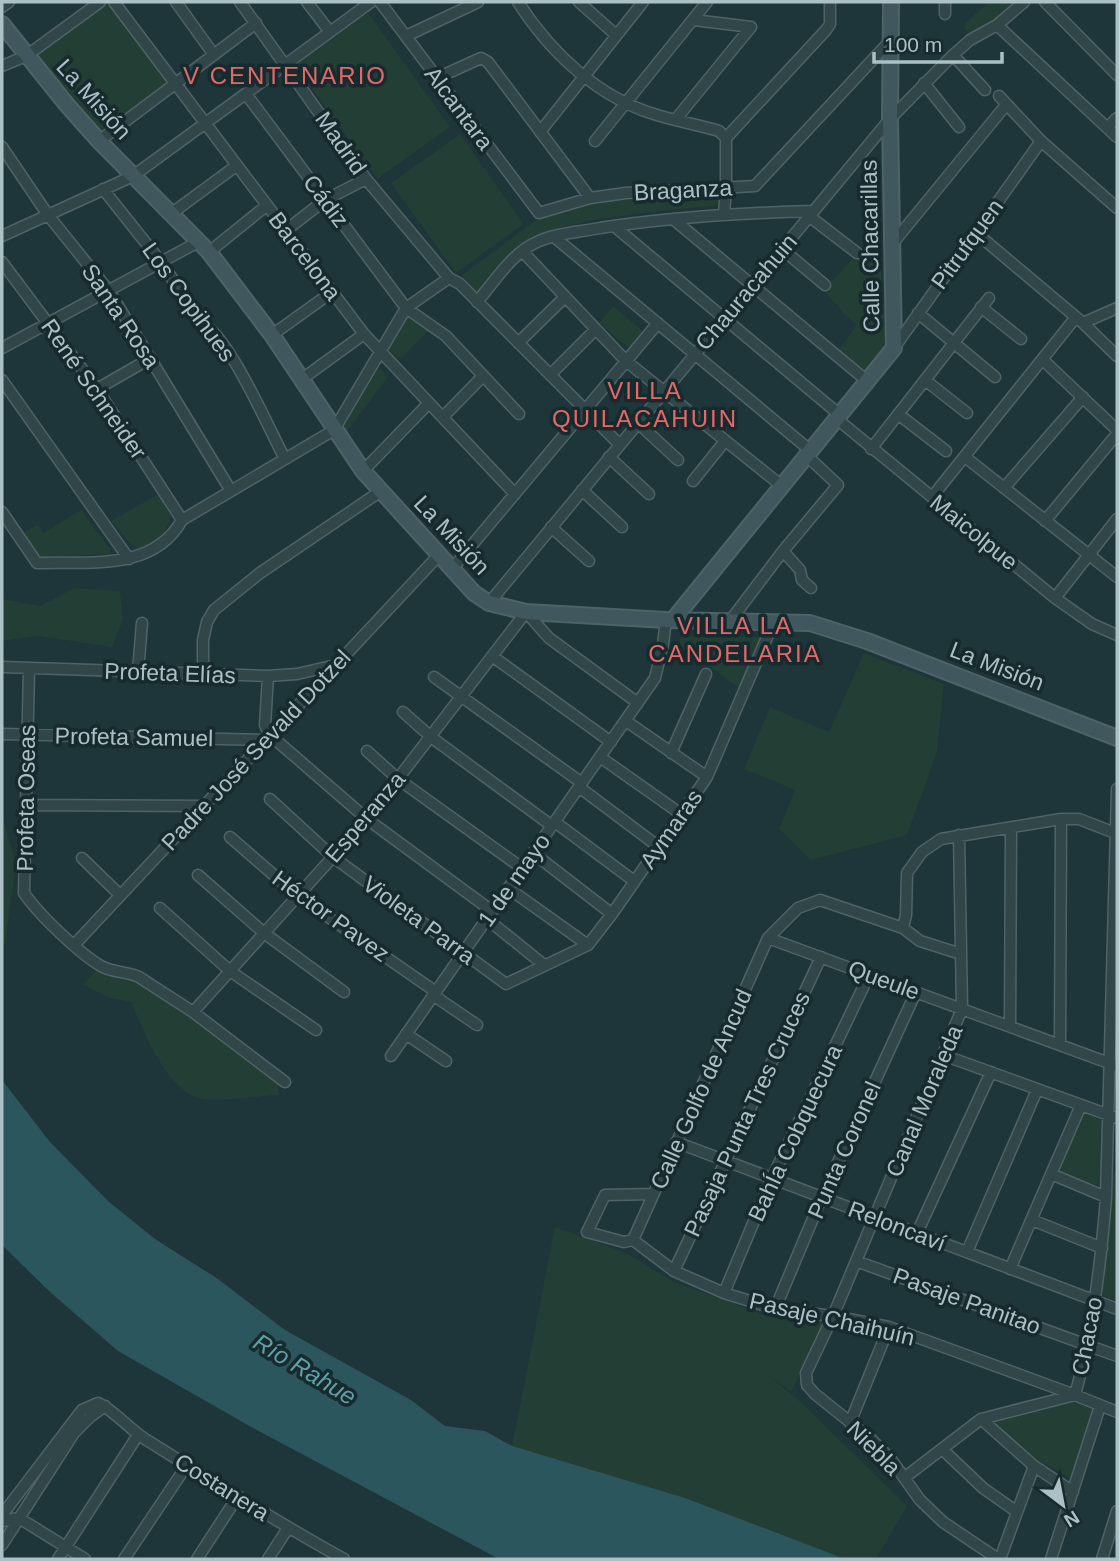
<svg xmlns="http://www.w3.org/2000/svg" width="1119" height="1561" viewBox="0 0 1119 1561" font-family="Helvetica,sans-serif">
	<rect width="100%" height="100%" fill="#1e3539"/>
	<path fill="#233e34" d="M107,2L171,84L100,137L33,57Z
		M989,2H1016L996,19L971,34L965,30V23Z
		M368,13L450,127L377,179L295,65Z
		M460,134L524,224L456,273L391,183Z
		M720,194L717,205C664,212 566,216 521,244C504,256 491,276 478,292L461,276L536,220L595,202Z
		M878,231L887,351L867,374L839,350L857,325L842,312L824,290Z
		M613,306L644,332L630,349L599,323Z
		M407,317L428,331L401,359L388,349Z
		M379,367L388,377L346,433L342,430Z
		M159,494L171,516C167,532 153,551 134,548L111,521Z
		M81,510L110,549V554L41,557L22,533L38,524L43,533Z
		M74,588L120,591L123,620L112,647L39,636L2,641V599L40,606Z
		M681,636L764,637L741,689L679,645Z
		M864,653L944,684L937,752L907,835L811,860L779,829L795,790L744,769L770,707L829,732Z
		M2,798L4,821L16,863L5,944L2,946Z
		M96,971L132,977L199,1022L278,1082L279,1095C257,1096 223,1102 203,1099C167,1093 144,1032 131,1002L107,997L83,984Z
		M1084,1112L1103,1120L1100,1186L1057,1171Z
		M1112,1172L1117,1173V1301L1101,1295Z
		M555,1227L624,1252L674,1282L770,1317L826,1321L791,1392L767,1374L803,1404L907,1506L876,1559H843L512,1446Z
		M1076,1400L1094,1410L1070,1478L1032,1457L989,1419Z"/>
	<path fill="#2c565e" d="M2,1080L50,1142L108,1201L155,1239L218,1279L285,1330L411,1400L445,1426L485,1431L512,1446L685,1498L845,1559H499L253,1428L118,1351L50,1292L2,1245Z"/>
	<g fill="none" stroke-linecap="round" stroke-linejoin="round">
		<defs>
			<path id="street" d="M114,2L364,334L515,494
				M176,2L214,55
				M240,2L366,179L449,278
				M307,2L330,32
				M380,2L539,213L590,198L626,193L755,186L891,40
				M518,2C550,52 598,98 657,115C677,121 698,125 719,131L726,138V189L724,213
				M579,2L616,35
				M945,2V14
				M1045,2L1117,75
				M2,7L9,2
				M694,20L751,27
				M997,25L1117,137
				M406,36L478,2
				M953,55L985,90
				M2,66L26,56L100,2
				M437,78L481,58L488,62L590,198
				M924,83L959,127
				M246,94L406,308L446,336L519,414
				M999,96L1041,141L1117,208
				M676,119L751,27
				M1107,128L1117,118
				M540,132L643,2
				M726,138L826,30L830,24V2
				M99,141L256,23
				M595,141L707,2
				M2,147L48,215L109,291L231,491
				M103,189L161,262L202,323C229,336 269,429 285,459
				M172,213L236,166
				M809,216L857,253
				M673,219L867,381
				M614,226L840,415
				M285,231L325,200L366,179
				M975,232L1083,323L1117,356
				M2,236L133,176L371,2
				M553,236L811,451
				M893,243L1006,105
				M782,249L825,285
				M522,251L626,361L782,486
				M209,252L266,206
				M2,262L97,389L182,520
				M477,302C494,282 513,252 537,242C556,233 580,232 600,228C671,217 742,213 813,211
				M981,307L1021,339
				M918,313L995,377
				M1083,323L1117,308
				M272,335L332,292
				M518,343L565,297
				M2,348L200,241
				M894,348L1041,141
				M1043,360L1117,430
				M550,375L596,329
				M302,379L364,334
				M2,380L129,559
				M925,380L967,413
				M97,389L151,358
				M898,414L946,451
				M443,417L483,376
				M837,419L1055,598L1092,624L1117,635
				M638,423L678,460
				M871,449L989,298
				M609,457L649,494
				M965,457L1117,577
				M363,471L429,403
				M693,481L725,441
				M1004,488L1083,397
				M582,490L622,527
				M932,497L1076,317
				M2,512L37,563C88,561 153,572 182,520L334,430L406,308L449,278L460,284L620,445
				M1045,521L1117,434
				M551,527L589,561
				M783,551L800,570L802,580L811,588
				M452,569L658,323
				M1055,598L1117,519
				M489,603L890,119L953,55L970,40L997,25L1024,2
				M730,621L783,551L838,485L807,456
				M492,656L611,742
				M2,667L268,676L297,674L336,665
				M29,670L24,893C38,914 80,954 101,966C113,973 127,971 139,977L193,1012L285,1082
				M138,671L142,623
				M203,673V640L207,622L214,610L260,573L381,491
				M268,676L265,725L270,735L367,819L492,911
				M434,677L582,783
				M403,712L431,737L552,826
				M626,721L707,777
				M2,734L266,740
				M367,751L398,779L522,868
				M671,753L706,674
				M600,757L681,814
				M579,787L659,847
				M270,799L333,857L506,984L588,945L612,914L707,777L774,621
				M25,805L204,806
				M555,822L634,881
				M959,835L962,1009L833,1316L806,1373L807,1385L815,1394L871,1439L890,1458L920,1500L943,1522L998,1559
				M230,837L298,896L436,992
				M533,853L612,914
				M82,858L120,895
				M198,875L264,933L344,992
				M508,888L588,945
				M160,908L230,971L316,1030
				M487,919L544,965
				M903,928L906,915L907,873L922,852L941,839L1061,819H1079L1115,833
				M768,938L1117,1066
				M74,945L439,555
				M433,995L477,1025
				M193,1012L367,819L526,612L549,638L638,703
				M1010,1027L1011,828
				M406,1034L446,1061
				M1060,1045L1061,819
				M943,1055L1117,1118
				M391,1056L655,678L663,644L666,620
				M676,1142L1117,1309
				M1051,1174L1106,1197
				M1032,1220L1102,1248
				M917,1233L991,1072
				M633,1240L768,938L798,908L820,900L903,928L920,941L961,954
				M633,1240L674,1271L724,1293L775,1309L833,1316L889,1327L1075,1395L1117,1412
				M633,1240L624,1242L587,1232L605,1195L653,1194
				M967,1252L1037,1090
				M856,1261L1117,1356
				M1010,1269L1081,1105
				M674,1271L821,957
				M724,1293L772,1178L869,975
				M775,1309L822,1197L916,992
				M981,1419L1034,1466L1073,1492
				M850,1423L889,1327
				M942,1449L983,1488L1017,1512
				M904,1478L981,1419L1075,1395C1093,1330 1101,1264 1106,1197L1117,789
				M2,1515L82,1410L98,1403C115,1411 128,1428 145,1439C211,1480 276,1522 344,1559
				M2,1521L19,1518L85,1559
				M2,1545L74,1433L90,1417L105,1406
				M58,1559L138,1435
				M124,1559L187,1465
				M197,1559L238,1496
				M268,1559L288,1528
				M1000,1559L1034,1466
				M1051,1559L1100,1406
				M1102,1559L1117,1511"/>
			<path id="secondary" d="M2,24L67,105L99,141L209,252L272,335L363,471L474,593L489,603L526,612L666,620L810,623L867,641L1117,738
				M673,620L894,348L890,119L891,2"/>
		</defs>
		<use href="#street" stroke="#4f6367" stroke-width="13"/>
		<use href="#secondary" stroke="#4f6367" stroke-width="18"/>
		<use href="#street" stroke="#314649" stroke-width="10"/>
		<use href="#secondary" stroke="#3f575d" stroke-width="14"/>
	</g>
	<g text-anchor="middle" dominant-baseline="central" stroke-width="7" stroke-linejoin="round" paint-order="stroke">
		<g font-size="23" fill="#abc1c6" stroke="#172a2d">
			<text transform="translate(94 99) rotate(48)">La Misión</text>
			<text transform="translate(459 108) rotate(53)">Alcantara</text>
			<text transform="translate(341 143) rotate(55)">Madrid</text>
			<text transform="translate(683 190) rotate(-3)">Braganza</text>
			<text transform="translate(326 201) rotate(53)">Cádiz</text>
			<text transform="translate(967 244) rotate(-54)">Pitrufquen</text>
			<text transform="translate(870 246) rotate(-91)">Calle Chacarillas</text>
			<text transform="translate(305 256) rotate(53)">Barcelona</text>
			<text transform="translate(746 292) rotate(-50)">Chauracahuin</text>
			<text transform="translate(189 302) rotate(54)">Los Copihues</text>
			<text transform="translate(121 316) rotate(56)">Santa Rosa</text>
			<text transform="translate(94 389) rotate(55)">René Schneider</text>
			<text transform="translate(974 532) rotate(39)">Maicolpue</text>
			<text transform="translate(452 535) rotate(47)">La Misión</text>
			<text transform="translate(997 666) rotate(21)">La Misión</text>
			<text transform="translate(170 673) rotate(2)">Profeta Elías</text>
			<text transform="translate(134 737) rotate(1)">Profeta Samuel</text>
			<text transform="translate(256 750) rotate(-47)">Padre José Sevald Dotzel</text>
			<text transform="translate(26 798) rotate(-89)">Profeta Oseas</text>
			<text transform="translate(365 817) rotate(-50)">Esperanza</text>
			<text transform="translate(671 829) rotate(-55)">Aymaras</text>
			<text transform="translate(514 880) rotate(-55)">1 de mayo</text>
			<text transform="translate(331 916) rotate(36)">Héctor Pavez</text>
			<text transform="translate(419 920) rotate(36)">Violeta Parra</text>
			<text transform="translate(884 980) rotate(20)">Queule</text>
			<text transform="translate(701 1089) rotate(-66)">Calle Golfo de Ancud</text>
			<text transform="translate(924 1101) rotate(-67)">Canal Moraleda</text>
			<text transform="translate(747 1114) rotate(-65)">Pasaja Punta Tres Cruces</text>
			<text transform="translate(795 1133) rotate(-65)">BahÍa Cobquecura</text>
			<text transform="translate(844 1150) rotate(-66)">Punta Coronel</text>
			<text transform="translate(897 1226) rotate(21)">Reloncaví</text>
			<text transform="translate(967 1301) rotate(20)">Pasaje Panitao</text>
			<text transform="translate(832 1319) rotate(13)">Pasaje Chaihuín</text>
			<text transform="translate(1087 1336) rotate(-79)">Chacao</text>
			<text transform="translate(874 1448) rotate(45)">Niebla</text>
			<text transform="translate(222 1487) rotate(32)">Costanera</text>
		</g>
		<g font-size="24" letter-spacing="2" fill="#e26969" stroke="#172a2d">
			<text x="285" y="75">V CENTENARIO</text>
			<text x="645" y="390">VILLA<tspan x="645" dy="28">QUILACAHUIN</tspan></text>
			<text x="735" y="625">VILLA LA<tspan x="735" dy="28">CANDELARIA</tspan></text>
		</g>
		<g font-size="24" font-style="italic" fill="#609fa9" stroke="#172a2d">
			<text transform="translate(305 1369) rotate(31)">Río Rahue</text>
		</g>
	</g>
	<rect width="1119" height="1561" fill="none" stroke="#abc1c6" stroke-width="7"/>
	<g transform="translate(1063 1505) rotate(148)" stroke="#172a2d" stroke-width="5" paint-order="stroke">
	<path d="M0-5L12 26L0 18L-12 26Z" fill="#abc1c6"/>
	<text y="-10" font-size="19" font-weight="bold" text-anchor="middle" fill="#abc1c6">N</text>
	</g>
	<path d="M874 52v10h128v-10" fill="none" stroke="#abc1c6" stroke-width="3.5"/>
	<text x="884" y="52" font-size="21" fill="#abc1c6" stroke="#172a2d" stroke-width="5" paint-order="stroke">100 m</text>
</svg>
